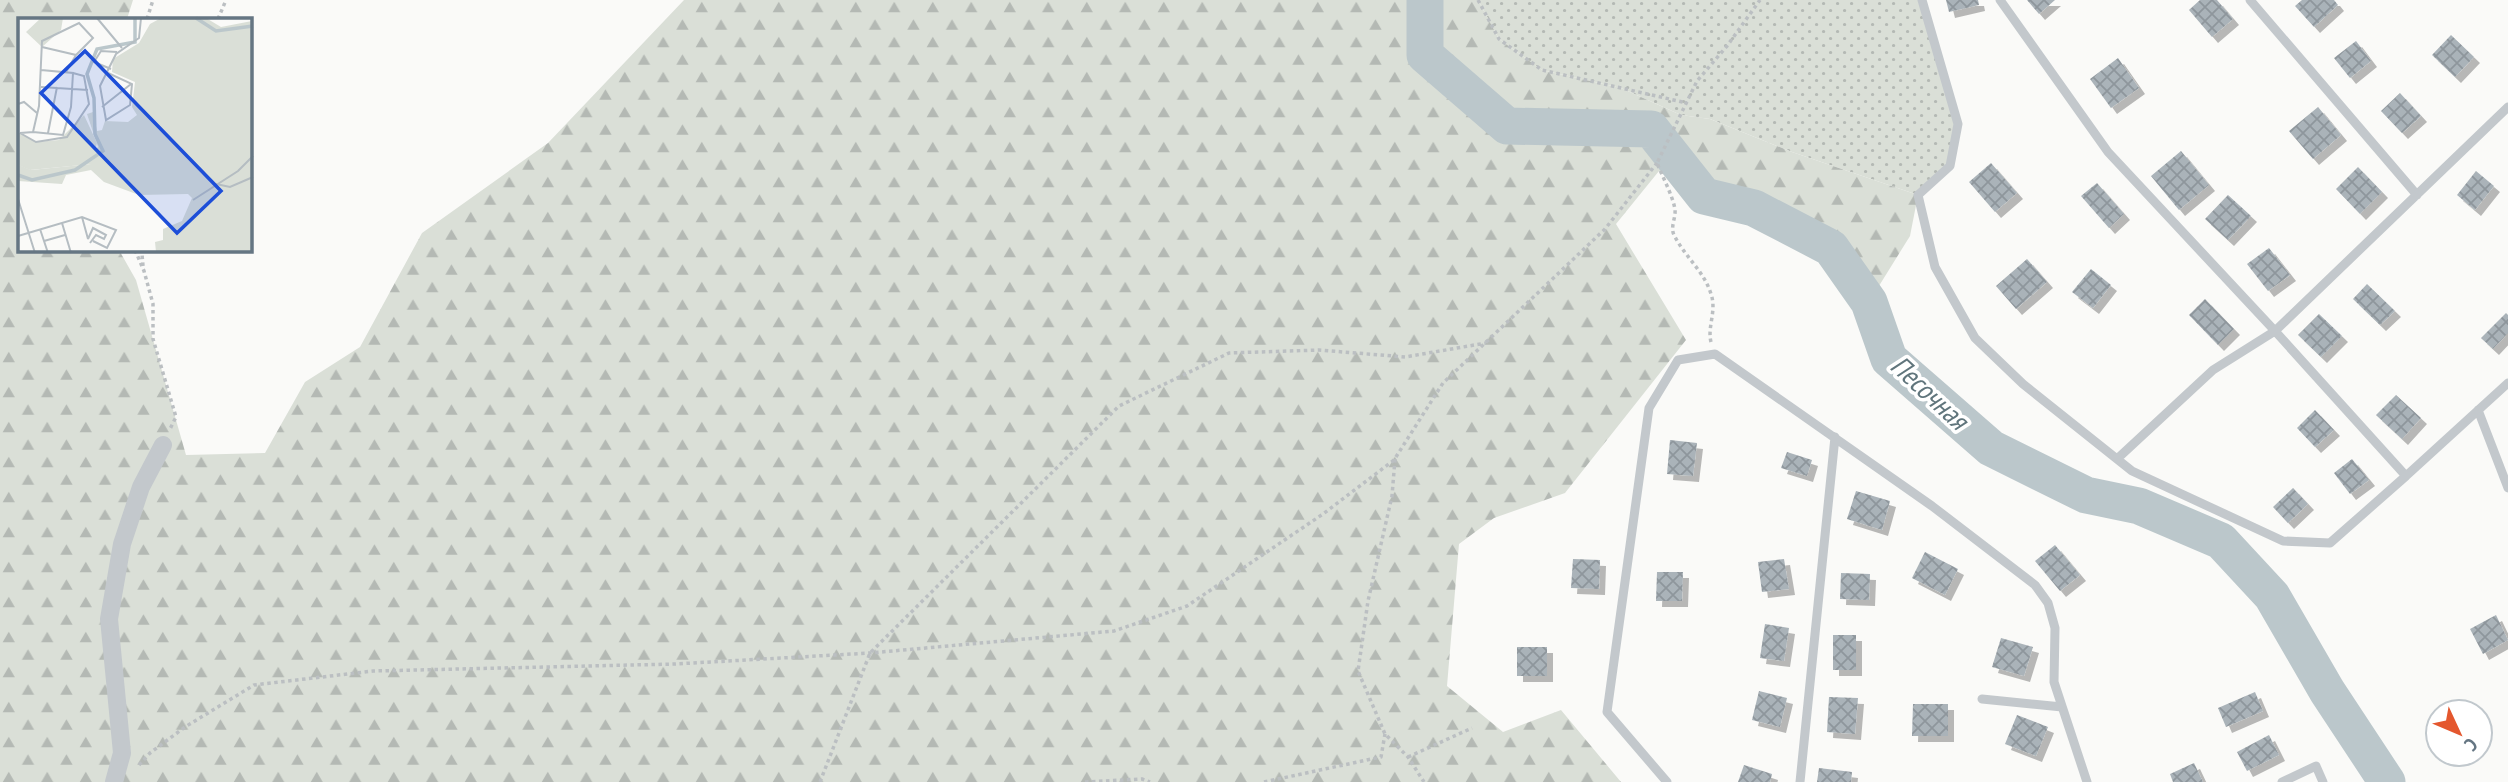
<svg xmlns="http://www.w3.org/2000/svg" width="2508" height="782" viewBox="0 0 2508 782" font-family="'PT Sans Narrow',sans-serif">
	<defs>
		<pattern id="green-dots" width="8" height="8" patternUnits="userSpaceOnUse" patternTransform="scale(1.75)"><rect width="8" height="8" fill="#dadfd7"/><path d="M2 2h.1M6 6h.1" fill="none" stroke="#b4b9b4" stroke-width="1.8" stroke-linecap="round"/></pattern>
		<pattern id="forest-firs" width="22" height="20" patternUnits="userSpaceOnUse" patternTransform="scale(1.75)"><rect width="22" height="20" fill="#dadfd7"/><path d="M5 1l3.5 6h-7zM16 11l3.5 6h-7z" fill="#b4b9b4"/></pattern>
		<pattern id="building-cross-hatch" width="8" height="8" patternUnits="userSpaceOnUse" patternTransform="scale(1.75)"><rect width="8" height="8" fill="#aab3b9"/><path d="M0 0l8 8M0 8l8-8" fill="none" stroke="#8e969c"/></pattern>
		<filter id="shadow"><feDropShadow dx="6" dy="6" stdDeviation="0" flood-color="#0004"/></filter>
	</defs>
	<rect width="100%" height="100%" fill="#fafaf8"/>
	<path fill="url(#green-dots)" d="M1478,0H1922L1958,124L1950,166L1918,195L1792,152L1710,119L1681,115L1621,88L1542,70L1499,39Z"/>
	<path fill="url(#forest-firs)" d="M0,0H133L127,19H19V250H119L136,280L186,455L265,453L305,382L360,347L422,233L548,143L684,0H1478L1499,39L1542,70L1621,88L1681,115L1710,119L1792,152L1918,195L1910,236L1869,302L1831,248L1754,208L1704,196L1659,171L1616,224L1686,340L1565,493L1494,518L1459,544L1447,686L1503,732L1561,710L1621,782H0Z"/>
	<g fill="none" stroke-linecap="round" stroke-linejoin="round">
		<path stroke="#bbc7cb" stroke-width="37" d="M1425,0V55L1507,126L1651,129L1704,196L1754,208L1831,248L1869,302L1889,359L1991,448L2086,495L2139,506L2221,541L2272,596L2327,691L2387,782"/>
	</g>
	<path fill="url(#building-cross-hatch)" filter="url(#shadow)" d="M1946,0H1978L1979,5L1949,12Z
		M2027,0H2055L2039,14Z
		M2200,0H2217L2233,19L2212,37L2189,10Z
		M2302,0H2334L2338,5L2314,27L2295,6Z
		M2451,35L2474,57L2455,77L2432,55Z
		M2356,41L2371,61L2350,78L2334,58Z
		M2118,58L2139,88L2111,108L2090,79Z
		M2400,93L2421,116L2402,133L2381,111Z
		M2318,107L2341,135L2313,159L2289,131Z
		M2181,151L2209,185L2179,210L2151,176Z
		M1991,163L2017,193L1995,212L1969,182Z
		M2358,167L2382,192L2360,214L2336,189Z
		M2476,171L2494,186L2475,210L2457,195Z
		M2097,183L2124,214L2109,228L2081,196Z
		M2228,195L2251,216L2228,240L2205,219Z
		M2269,248L2290,275L2268,291L2247,264Z
		M2027,259L2047,282L2016,309L1996,286Z
		M2091,269L2111,285L2093,308L2072,292Z
		M2367,284L2395,311L2380,325L2353,299Z
		M2205,299L2234,329L2218,345L2189,315Z
		M2506,313L2508,315V333L2493,349L2481,338Z
		M2319,314L2342,336L2321,357L2298,335Z
		M2396,395L2421,418L2402,439L2376,415Z
		M2315,410L2334,430L2315,447L2297,428Z
		M1670,440L1697,443L1693,476L1667,474Z
		M1787,452L1812,460L1807,476L1781,468Z
		M2352,459L2369,480L2350,494L2334,473Z
		M2293,488L2308,504L2288,523L2273,507Z
		M1856,491L1890,501L1882,530L1847,519Z
		M2055,545L2080,575L2060,591L2035,561Z
		M1925,552L1958,569L1945,595L1912,578Z
		M1573,559L1600,560L1599,589L1571,588Z
		M1784,559L1789,589L1762,592L1758,562Z
		M1657,572H1683L1682,601H1656Z
		M1841,573L1870,574L1869,600L1840,599Z
		M2496,615L2508,640L2483,654L2470,629Z
		M1765,624L1789,628L1784,661L1760,658Z
		M1833,635H1856V670H1833Z
		M2001,638L2033,647L2024,676L1992,667Z
		M1517,647H1547V676H1517Z
		M1759,691L1787,698L1780,727L1752,720Z
		M2255,692L2263,711L2226,727L2218,708Z
		M1829,697L1858,698L1855,734L1827,732Z
		M1913,704H1948V736H1912Z
		M2017,715L2048,727L2036,756L2005,744Z
		M2269,735L2279,755L2247,771L2237,752Z
		M2194,763L2203,782H2173L2170,774Z
		M1744,765L1772,774L1770,782H1738Z
		M1819,768L1852,772L1851,782H1817Z"/>
	<g fill="none" stroke-linecap="round" stroke-linejoin="round">
		<path stroke="#bbbfc2" stroke-width="3.5" stroke-dasharray="3.5 3.5" stroke-linecap="butt" d="M1478,0L1499,39L1542,70L1687,103
			M147,19L153,0
			M218,19L226,0
			M135,250L144,271L153,304V339L176,417L170,429
			M143,266L142,254L144,250
			M1711,342C1707,327 1717,311 1711,294C1704,271 1685,257 1674,235C1670,227 1676,218 1675,209C1672,194 1663,178 1657,163L1697,81L1727,46L1760,0
			M1395,459L1392,496L1368,601L1358,671L1385,734L1408,757L1424,782
			M1408,757L1472,728
			M139,765L150,753L185,727L254,685L373,671L675,664L870,653L1114,631L1187,606L1323,514L1394,460L1443,383L1605,229L1657,163
			M820,782L870,653L1119,406L1229,353L1319,350L1405,357L1486,343
			M1085,782L1142,779L1150,782
			M1264,782L1381,757L1385,734"/>
		<path stroke="#c3c8cc" stroke-width="9" d="M1922,0L1958,124L1950,166L1918,195L1935,267L1975,338L2023,384L2132,471L2283,541L2330,543L2406,476
			M2000,0L2108,152L2275,331L2406,476L2508,383
			M2250,0L2417,195
			M2478,410L2508,488
			M2117,459L2213,370L2275,331L2508,107
			M1982,699L2062,707
			M1667,782L1607,712L1649,408L1678,360L1715,354L1932,506L2035,585L2048,603L2055,628L2054,682L2087,782
			M1800,782L1835,437
			M2282,782L2316,766L2323,782"/>
		<path stroke="#c3c8cc" stroke-width="18" d="M114,782L122,753L109,619L122,544L141,487L163,445"/>
	</g>
	<g text-anchor="middle" dominant-baseline="central" stroke-width="7" stroke-linejoin="round" paint-order="stroke">
		<g font-size="28" font-style="italic" fill="#60757c" stroke="#fff">
			<text transform="translate(1930 392) rotate(43)">Песочная</text>
		</g>
	</g>
	<g transform="translate(18 18)">
		<rect width="234" height="234" fill="#fafaf8"/>
		<path d="M66,97L79,125L74,146L12,152L0,147V114L18,124L41,122Z" fill="#dadfd7"/>
		<path d="M23,0H45L43,12L24,29L8,14ZM143,0H188L203,9L234,3V234H138L137,224L145,222V211L164,203L174,180L170,176L121,177L86,164L73,152L48,157L44,166L0,163L1,147L13,152L73,146L71,139L80,129L69,96L75,94L79,113L84,112L87,103L110,104L119,97L114,89L117,64L94,54L95,41L121,25L132,6Z" fill="#dadfd7"/>
		<path fill="none" stroke="#bbc7cb" stroke-width="3.5" d="M178,0L198,13L235,8M0,157L14,162L57,152L85,133L77,116L76,80L69,56L79,31L117,24V0"/>
		<path fill="none" stroke="#b5bdc2" stroke-width="2" d="M79,0L104,30M24,29L58,37L48,54M93,51L76,44L83,33L99,34M90,55L114,66L112,87L88,102L82,68L98,36L121,20L123,0M23,69L70,72M0,86L6,84L19,95M84,89L113,66M15,114L45,117L53,89L55,55L23,52M2,115L15,114L21,88L24,23L61,5L75,20L58,37M2,115L18,124L49,119L71,86L66,58L55,55M30,115L39,69M198,166L212,169L235,159M0,181L17,235M175,182L220,153L235,138M64,199L70,221M44,205L53,235M22,211L30,235M0,218L64,199L98,212L89,230L75,223M70,221L75,210L88,217L86,221L78,217L72,225M26,223L47,217"/>
		<path fill="#1d4ed8" fill-opacity="0.15" stroke="#1d4ed8" stroke-width="3.5" d="M67,33L203,173L159,215L23,75Z"/>
		<rect width="234" height="234" fill="none" stroke="#657683" stroke-width="3.5"/>
	</g>
	<g transform="translate(2459 733) rotate(134)"><circle r="33" fill="#ffffff" stroke="#c1c8cd" stroke-width="2"/>
	<path d="M0-5L12 26L0 18L-12 26Z" fill="#e4572e"/>
	<text y="-10" font-size="19" font-weight="bold" text-anchor="middle" fill="#657683">С</text>
	</g>
</svg>
